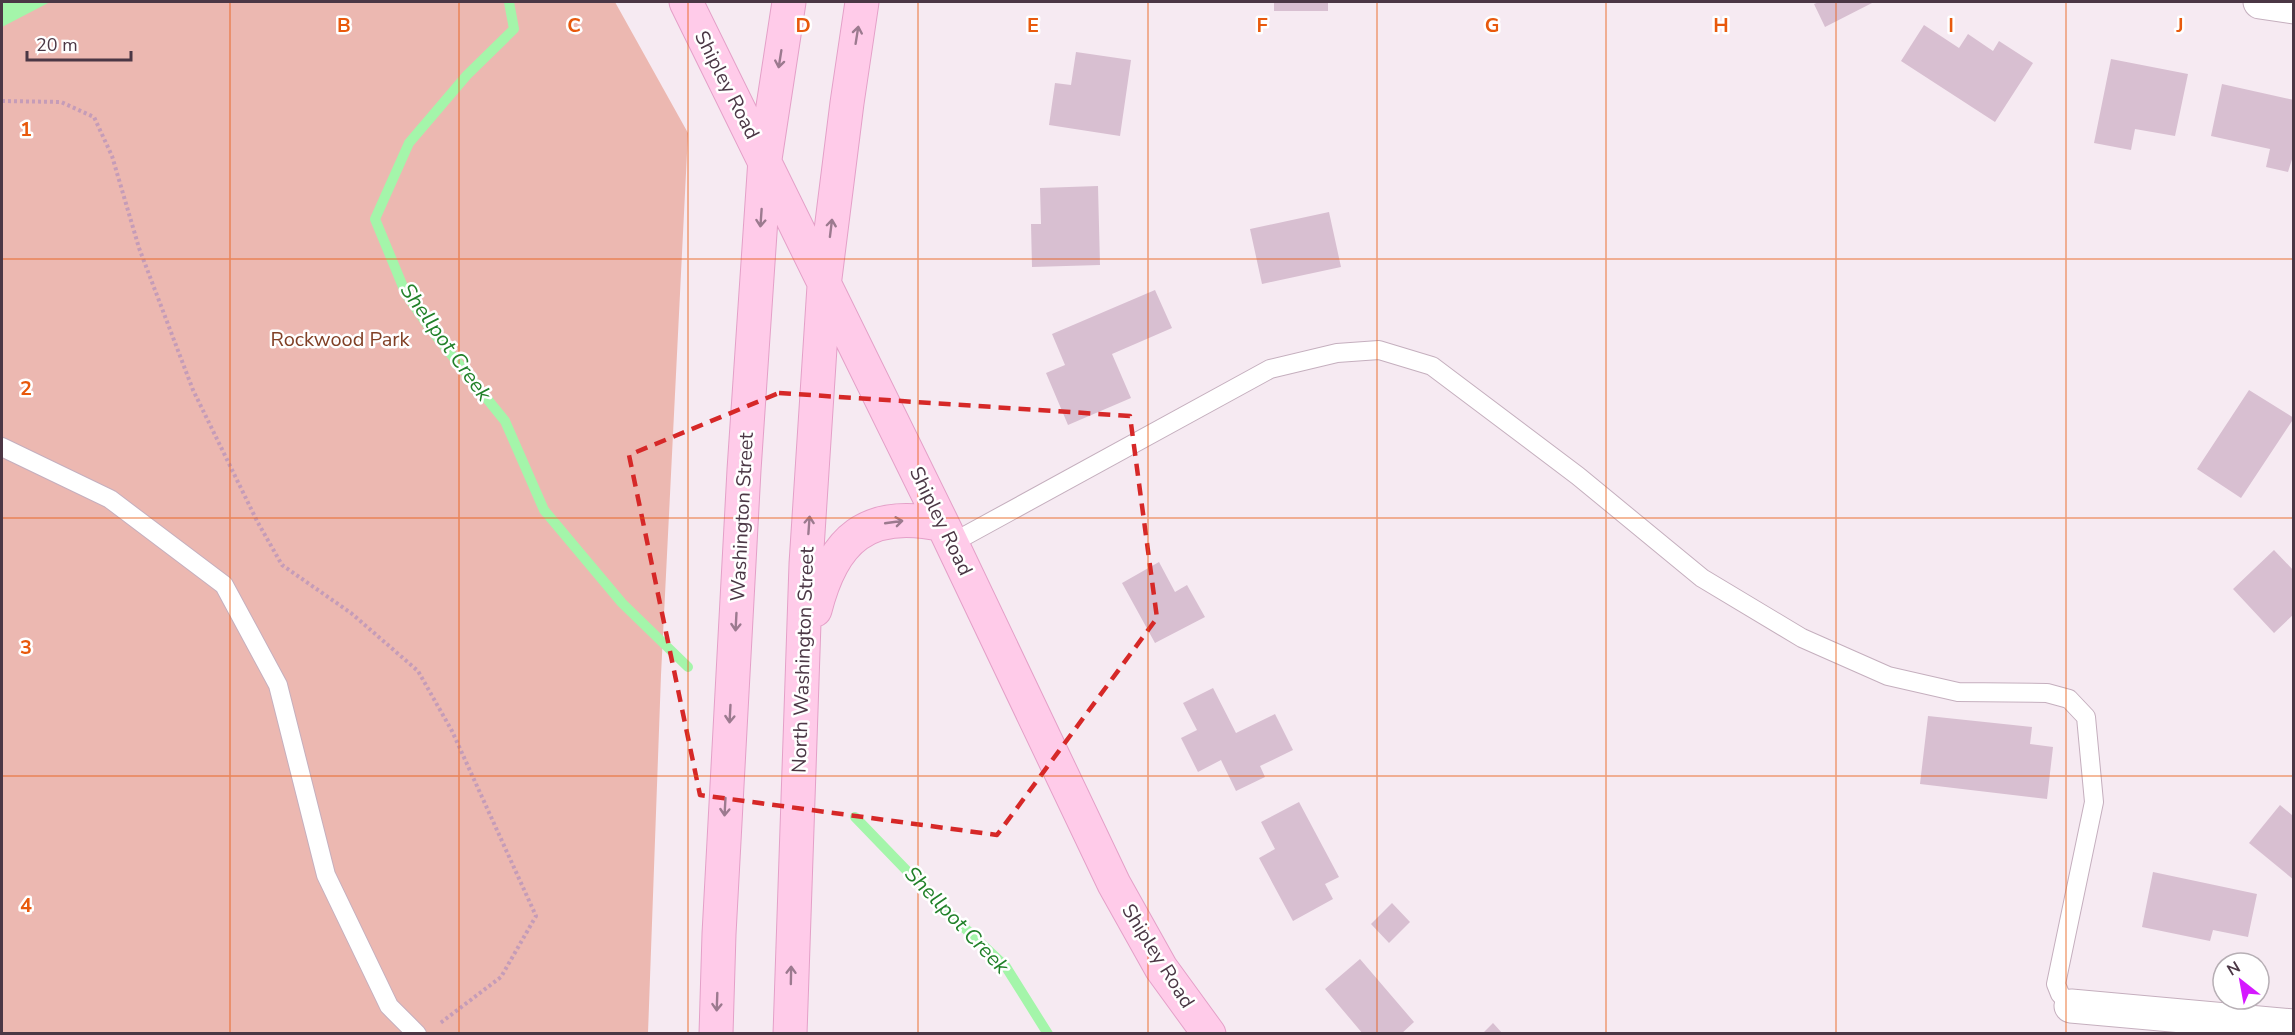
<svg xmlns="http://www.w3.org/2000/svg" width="2295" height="1035" viewBox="0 0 2295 1035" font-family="'Nunito Sans',sans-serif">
	<rect width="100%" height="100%" fill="#f6eaf2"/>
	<path fill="#ecb8b1" d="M2,2H615L688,133L661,675L648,1033L2,1034Z"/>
	<path fill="#a4f5aa" d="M2,2H50L2,27Z"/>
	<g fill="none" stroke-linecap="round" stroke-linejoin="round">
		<path stroke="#a4f5aa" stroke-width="10" d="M509,2L514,29L467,75L409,143L375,219L406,294L429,327L505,421L544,510L622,603L688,667
			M855,817L937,902L1006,967L1048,1034"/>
	</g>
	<path fill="#d8bfd1" d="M1274,2H1328V11H1274Z
		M1819,2H1874L1825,27L1814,4Z
		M1924,25L1959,48L1968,34L1993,51L1999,41L2033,63L1995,122L1901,61Z
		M1076,52L1131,60L1120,136L1049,125L1055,83L1071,85Z
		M2111,59L2188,74L2175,136L2135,129L2131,150L2094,143Z
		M2222,84L2294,100V153L2288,172L2266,167L2270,149L2211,136Z
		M1098,186L1100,265L1032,267L1031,224H1041L1040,188Z
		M1329,212L1341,267L1262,284L1250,229Z
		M1155,290L1172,328L1112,354L1131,398L1068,425L1046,373L1065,365L1052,334Z
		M2249,390L2294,418L2241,498L2197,469Z
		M2274,550L2294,571V614L2274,633L2233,589Z
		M1159,562L1175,592L1187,585L1205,617L1155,643L1122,583Z
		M1213,688L1236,733L1275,714L1293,750L1260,766L1265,777L1236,791L1221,760L1198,772L1181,738L1197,730L1183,703Z
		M1928,716L2032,727L2030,744L2053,747L2047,799L1920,784Z
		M1299,802L1339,877L1325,884L1333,899L1293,921L1259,858L1275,849L1261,822Z
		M2280,805L2292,815L2294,813V880L2249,843Z
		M2153,872L2257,894L2248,937L2213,930L2210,941L2142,927Z
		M1392,903L1410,922L1389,943L1371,924Z
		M1360,959L1414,1022L1401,1034H1363L1325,989Z
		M1493,1023L1503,1034H1482Z"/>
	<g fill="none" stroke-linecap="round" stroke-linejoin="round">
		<defs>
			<path id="lane" d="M2,447L110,499L224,585L278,685L326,875L389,1006L417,1034
				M952,543L1270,369L1337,353L1379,350L1432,366L1578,476L1702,578L1802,638L1888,676L1958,692L2047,693L2069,699L2086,717L2094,802L2056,984L2060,994L2071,1006"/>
			<path id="street" d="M2260,2L2294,7
				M2071,1006L2294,1026"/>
			<path id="secondary" d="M686,2L943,525L1114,884L1161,968L1209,1034
				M815,610C833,539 867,508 943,525
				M716,1034L719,934L744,470L765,159L789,2
				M790,1034L806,564L824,286L847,103L862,2"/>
		</defs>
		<use href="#lane" stroke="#c5afbe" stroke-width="20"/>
		<use href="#street" stroke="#c5afbe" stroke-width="35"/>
		<use href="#secondary" stroke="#e4a0c8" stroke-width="35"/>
		<path stroke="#c59cb8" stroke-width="4" stroke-dasharray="3 3" stroke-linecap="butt" d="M2,101L61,102L94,117L112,156L139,248L193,390L257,521L282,565L351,613L418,671L452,731L536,916L501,977L439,1024"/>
		<use href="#lane" stroke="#fff" stroke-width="18"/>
		<use href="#street" stroke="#fff" stroke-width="33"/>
		<use href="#secondary" stroke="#ffcbe9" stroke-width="33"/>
	</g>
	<defs><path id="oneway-shaft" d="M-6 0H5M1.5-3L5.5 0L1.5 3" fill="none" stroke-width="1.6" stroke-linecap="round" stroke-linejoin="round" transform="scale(1.5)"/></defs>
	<g stroke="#9c7a8f">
		<use href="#oneway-shaft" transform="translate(857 35) rotate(-81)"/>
		<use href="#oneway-shaft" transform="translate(780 59) rotate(99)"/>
		<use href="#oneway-shaft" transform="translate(761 218) rotate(94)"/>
		<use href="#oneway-shaft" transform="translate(831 228) rotate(-83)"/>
		<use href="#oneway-shaft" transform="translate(894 522) rotate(-8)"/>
		<use href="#oneway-shaft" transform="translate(809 525) rotate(-86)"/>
		<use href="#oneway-shaft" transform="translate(736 622) rotate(93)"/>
		<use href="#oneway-shaft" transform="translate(730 714) rotate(93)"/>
		<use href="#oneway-shaft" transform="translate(725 807) rotate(93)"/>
		<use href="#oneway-shaft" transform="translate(791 975) rotate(-89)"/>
		<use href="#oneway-shaft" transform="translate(717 1002) rotate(92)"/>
	</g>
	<path fill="none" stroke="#d62828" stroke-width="4.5" stroke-dasharray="12 8" stroke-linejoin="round" d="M779,393L1130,416L1157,618L997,835L700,795L629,455Z"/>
	<path fill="none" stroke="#e8590c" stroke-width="1.5" stroke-opacity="0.55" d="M230,2V1034M459,2V1034M688,2V1034M918,2V1034M1148,2V1034M1377,2V1034M1606,2V1034M1836,2V1034M2066,2V1034M2,259H2294M2,518H2294M2,776H2294"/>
	<g text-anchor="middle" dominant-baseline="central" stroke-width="5" stroke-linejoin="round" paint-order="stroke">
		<g font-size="20" fill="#4b3745" stroke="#fff">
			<text transform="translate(727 85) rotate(63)">Shipley Road</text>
			<text transform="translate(742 517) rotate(-87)">Washington Street</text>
			<text transform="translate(941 521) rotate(64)">Shipley Road</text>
			<text transform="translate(803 660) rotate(-88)">North Washington Street</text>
			<text transform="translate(1158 956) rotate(58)">Shipley Road</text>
		</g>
		<g font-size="20" fill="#814026" stroke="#fff">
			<text x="340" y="339">Rockwood Park</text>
		</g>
		<g font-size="21" font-style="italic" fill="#218129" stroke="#fff">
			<text transform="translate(446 342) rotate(54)">Shellpot Creek</text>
			<text transform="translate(957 920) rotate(46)">Shellpot Creek</text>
		</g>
	</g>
	<g font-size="20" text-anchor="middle" font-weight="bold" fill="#e8590c" stroke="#fff" stroke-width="5" stroke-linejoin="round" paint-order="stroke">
		<text x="344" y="32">B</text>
		<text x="574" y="32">C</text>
		<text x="803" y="32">D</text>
		<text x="1033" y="32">E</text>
		<text x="1262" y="32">F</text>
		<text x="1492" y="32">G</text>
		<text x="1721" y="32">H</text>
		<text x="1951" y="32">I</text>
		<text x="2180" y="32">J</text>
		<text x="26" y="136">1</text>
		<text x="26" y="395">2</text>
		<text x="26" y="654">3</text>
		<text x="26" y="912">4</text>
	</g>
	<rect width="2295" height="1035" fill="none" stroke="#4b3745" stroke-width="6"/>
	<g transform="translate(2241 981) rotate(329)"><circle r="28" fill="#ffffff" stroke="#b7afb5" stroke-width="1.5"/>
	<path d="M0-4.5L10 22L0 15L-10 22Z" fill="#d518ff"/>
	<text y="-9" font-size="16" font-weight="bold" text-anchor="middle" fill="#4b3745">N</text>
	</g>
	<path d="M27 51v9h104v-9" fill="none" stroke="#4b3745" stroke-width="3"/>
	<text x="36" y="51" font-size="18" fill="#4b3745" stroke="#ffffff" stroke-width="4.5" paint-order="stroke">20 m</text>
</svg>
